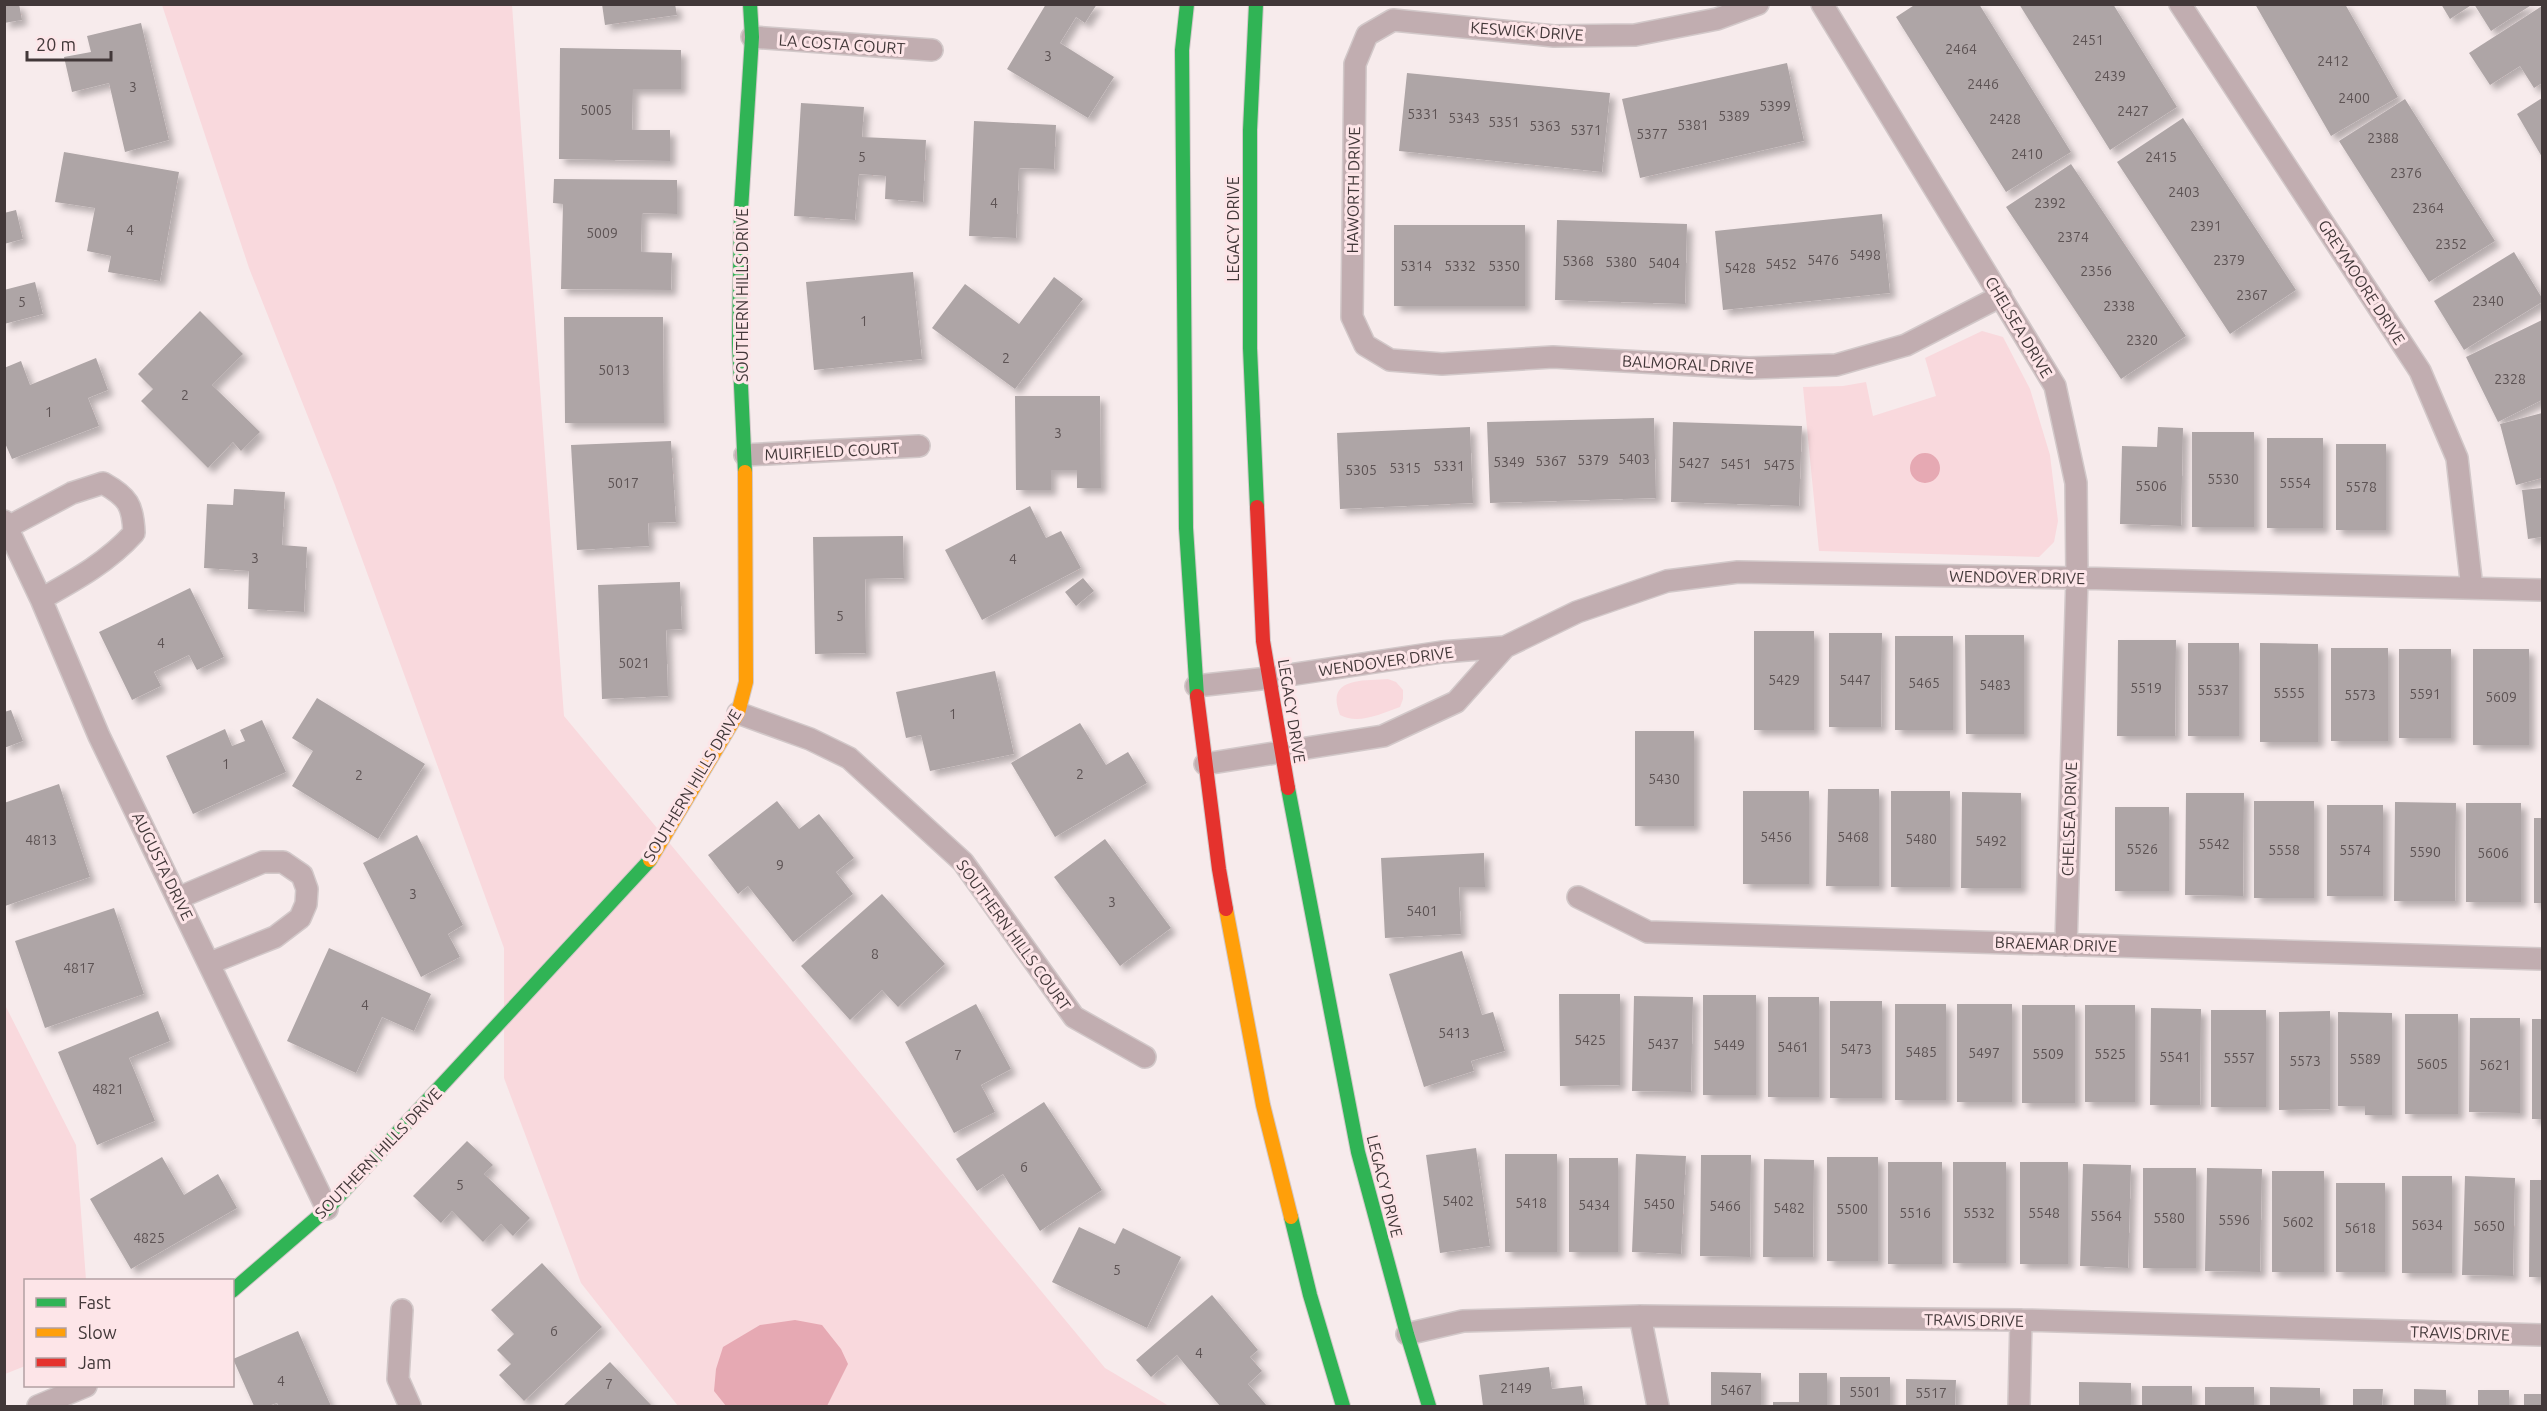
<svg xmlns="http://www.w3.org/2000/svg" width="2547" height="1411" viewBox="0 0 2547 1411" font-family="Ubuntu,sans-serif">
	<defs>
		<filter id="shadow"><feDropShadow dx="5.5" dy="5.5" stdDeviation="3" flood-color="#0004"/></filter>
	</defs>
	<rect width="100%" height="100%" fill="#f7ebec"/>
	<path fill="#f9d9dd" d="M162,5H512L564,716L1105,1368L1169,1406H678L581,1283L504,1078V948L335,485L249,268Z
		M1982,331L2003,337L2030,389L2050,455L2058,521L2054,542L2039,557L1819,551L1803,387L1843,386L1866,382L1873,416L1936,396L1925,358Z
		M1388,679L1396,682L1403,690V699L1400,707C1380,714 1358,725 1340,715C1325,677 1362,681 1388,679Z
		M4,1003L76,1145L86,1280H26L25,1366L5,1374Z"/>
	<path fill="#e6a9b3" d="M1910 468a15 15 0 1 1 30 0a15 15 0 1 1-30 0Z
		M795,1320L822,1325L841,1349L848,1364L827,1406H726L714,1391L716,1369L723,1347L760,1325Z"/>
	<path fill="#aea5a6" filter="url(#shadow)" d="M4,4H19L22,20L4,23Z
		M602,4H675L677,15L605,25Z
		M1046,4H1097L1085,23L1076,17L1060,43L1114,77L1088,118L1007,69Z
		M1916,4H1979L2071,152L2006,192L1896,17Z
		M2019,4H2113L2177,107L2110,150Z
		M2255,4H2345L2398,97L2331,136Z
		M2441,4H2473L2450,19Z
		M2474,4H2533L2491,31Z
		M2542,6V83L2534,88L2520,66L2490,85L2469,53Z
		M141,23L169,140L125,152L109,83L72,92L64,57L91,52L87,36Z
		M560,48L681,50V89H633L632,130H670V161L559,159Z
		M1787,63L1804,141L1640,178L1622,99Z
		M1407,73L1610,93L1602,172L1399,151Z
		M2542,98V157L2517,114Z
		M2405,99L2495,241L2429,282L2339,141Z
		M801,103L864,107L862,137L926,140L923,202L885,199L886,176L859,174L855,220L794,216Z
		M2183,118L2296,290L2230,334L2117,162Z
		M974,121L1056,125L1054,169L1019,168L1016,238L969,236Z
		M64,152L179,172L160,281L108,272L111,256L87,251L95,208L55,202Z
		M2071,164L2186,336L2121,379L2006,207Z
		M554,179L677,180V214L642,213L641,252L672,253L671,290L561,289L563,204L553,203Z
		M16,210L23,239L4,244V213Z
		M1882,214L1890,293L1723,310L1715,231Z
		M1557,220L1687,224L1685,304L1555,300Z
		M1394,225H1525V306H1394Z
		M2514,252L2542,298V302L2464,350L2434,301Z
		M913,272L922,359L814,370L806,282Z
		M1054,277L1083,299L1015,389L932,328L965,284L1019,324Z
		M35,282L43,314L4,324V290Z
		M200,311L243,354L212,385L260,432L241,451L233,442L208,468L141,401L153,389L138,374Z
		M564,317H663L664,423H565Z
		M2542,320V400L2498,422L2466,357Z
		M96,358L108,390L88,398L99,426L12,459L4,441V368L21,361L30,385Z
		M1015,396H1100L1101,488H1077V470H1051V490H1016Z
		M2542,413V478L2516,485L2500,424Z
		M1654,418L1656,498L1490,503L1487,422Z
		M1673,422L1802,426L1799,506L1671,502Z
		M1470,427L1473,503L1340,509L1337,433Z
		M2158,427L2183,428L2181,526L2120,524L2122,446L2157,447Z
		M2192,432H2254V527H2192Z
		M2267,438H2323V528H2267Z
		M671,441L676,522L648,523L649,546L577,550L571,445Z
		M2336,444H2386V530H2336Z
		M2542,488V537L2528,539L2522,490Z
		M234,489L285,492L282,545L307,547L304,612L248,609L249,571L204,568L207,504L233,505Z
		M1030,506L1046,538L1061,531L1081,568L982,620L945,550Z
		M903,536L904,578L865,579L866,653L815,654L813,537Z
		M1083,578L1094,591L1076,606L1065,592Z
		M680,582L682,629L666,630L668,696L602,699L598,585Z
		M190,588L224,657L197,670L189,655L154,672L161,686L132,700L99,632Z
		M1754,631H1814V730H1754Z
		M1829,633H1882L1881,727H1829Z
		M1965,635H2024V734H1966Z
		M1895,636H1953V730H1895Z
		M2118,640H2176L2175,736H2117Z
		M2188,643H2239V736H2188Z
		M2260,643L2318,644V742H2260Z
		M2331,648H2388V741H2331Z
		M2399,649H2451V738H2399Z
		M2473,649H2529V745H2473Z
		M995,671L1014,754L930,771L921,735L906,738L896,692Z
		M317,698L425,764L378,839L292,786L313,751L292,738Z
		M11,710L23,741L4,748V712Z
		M262,720L286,772L193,814L166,756L225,729L232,746L245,741L240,730Z
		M1080,723L1106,765L1128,752L1147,783L1055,837L1011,763Z
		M1635,731H1694V826H1635Z
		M59,784L90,877L5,906L4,803Z
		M1828,789H1879V886H1826Z
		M1743,791H1809V884H1743Z
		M1891,791H1950V887H1891Z
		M1962,792L2021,793V888H1961Z
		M2186,793H2244L2243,896L2185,895Z
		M777,801L799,829L819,814L854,858L836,872L853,894L793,942L748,886L738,894L708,855Z
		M2254,801H2314V898H2254Z
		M2395,802L2456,803L2455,901H2394Z
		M2466,803H2521V902H2466Z
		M2327,805H2383V896H2327Z
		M2115,807H2169V891H2115Z
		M2534,818H2542V903H2534Z
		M417,835L463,925L448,934L460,957L421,977L363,863Z
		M1105,839L1171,928L1120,966L1054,877Z
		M1484,853L1485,887H1459L1461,934L1385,938L1381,858Z
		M882,894L945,964L898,1007L882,990L850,1020L801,966Z
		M114,908L144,994L45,1028L15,941Z
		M329,948L431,994L414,1031L382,1017L356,1073L287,1041Z
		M1462,951L1482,1015L1493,1012L1505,1051L1471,1061L1474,1071L1424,1087L1389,974Z
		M1559,994H1620V1085L1560,1086Z
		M1703,995H1756V1095H1703Z
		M1634,996L1693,997L1691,1092L1632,1091Z
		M1768,997H1819V1097H1768Z
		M1830,1001H1882V1098H1830Z
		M976,1004L1011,1069L981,1085L995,1112L954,1133L905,1042Z
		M1895,1004H1946V1100H1895Z
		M1957,1004H2012V1102H1957Z
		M2022,1005H2075V1103H2022Z
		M2085,1005H2135V1102H2085Z
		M2151,1008L2201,1009L2200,1105H2150Z
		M2211,1010H2266V1107H2211Z
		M158,1011L170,1041L129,1058L155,1121L97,1145L58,1052Z
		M2330,1011V1109L2279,1110V1012Z
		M2338,1012L2392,1013V1115H2365V1106H2338Z
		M2405,1014H2458V1114H2405Z
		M2470,1018H2520V1113L2469,1112Z
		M2532,1019H2542V1119H2532Z
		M1044,1102L1102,1190L1040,1231L1003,1174L977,1191L956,1159Z
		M467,1141L493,1165L484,1174L530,1218L513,1236L501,1224L483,1242L452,1211L441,1223L413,1196Z
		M1476,1148L1490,1246L1440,1253L1426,1155Z
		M1505,1154H1557V1252H1505Z
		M1636,1154L1686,1156L1681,1254L1632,1252Z
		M1701,1155H1751L1750,1257L1700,1256Z
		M162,1157L184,1195L218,1174L237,1208L131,1269L90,1199Z
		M1827,1157H1878V1261H1827Z
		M1569,1158H1618V1252H1569Z
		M1764,1159L1814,1160L1813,1257H1763Z
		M1888,1162H1942V1264H1888Z
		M1953,1162H2006V1263H1953Z
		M2020,1162H2068V1264H2020Z
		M2083,1164L2131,1165L2128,1268L2080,1266Z
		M2143,1168H2196V1268H2143Z
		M2207,1168L2262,1169L2260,1272L2205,1271Z
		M2272,1171H2324V1272H2272Z
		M2402,1176H2452V1273H2402Z
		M2465,1176L2515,1178L2513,1276L2462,1275Z
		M2530,1180H2542V1277H2529Z
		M2336,1183H2385V1272H2336Z
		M1079,1227L1115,1244L1123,1228L1181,1257L1147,1328L1052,1282Z
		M542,1263L602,1327L524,1401L499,1375L511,1364L497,1350L514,1334L491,1310Z
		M1212,1295L1258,1350L1250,1357L1262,1371L1248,1384L1267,1406H1220L1177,1355L1151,1377L1136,1360Z
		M298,1331L331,1406H279L277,1403L268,1406H254L233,1359Z
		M610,1362L652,1406H563Z
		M1549,1367L1552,1389L1582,1386L1585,1406H1483L1479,1375Z
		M1711,1372L1761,1373V1406H1711Z
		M1799,1373H1827V1406H1773V1402H1799Z
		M1840,1377H1890V1406H1840Z
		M1906,1379L1956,1380L1955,1406H1906Z
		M2079,1382L2131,1383V1406H2079Z
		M2142,1386H2192V1406H2142Z
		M2205,1387H2254V1406H2205Z
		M2270,1387L2320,1388V1406H2270Z
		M2353,1389H2383L2382,1406H2353Z
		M2414,1389L2446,1390V1406H2414Z
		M2478,1390H2509V1406H2478Z
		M2524,1394H2542V1406H2524Z"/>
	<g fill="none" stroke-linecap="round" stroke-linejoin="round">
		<defs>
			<path id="street" d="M1758,4L1717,19L1635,35L1554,36L1393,20L1367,35L1355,64L1352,317L1365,345L1390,360L1442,364L1553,357L1749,368L1836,365L1906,345L2001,296
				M1822,4L2055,386L2076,483L2077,578L2066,945
				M2180,4L2420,371L2457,458L2472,588
				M752,37L932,50
				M745,455L919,446
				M4,521L41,599L99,736L327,1209
				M8,527L72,493L103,483C128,497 133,505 134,533C108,562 75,580 41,599
				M1196,686L1269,678L1442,652L1505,647L1577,612L1667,581L1738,572L2077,578L2542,590
				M738,713L810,739L849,758L963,862L1074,1017L1145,1057
				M1205,764L1383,736L1456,702L1505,647
				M1578,897L1648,932L2542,959
				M178,898L263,862H283L302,875L307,889L306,904L300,918L275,937L210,963
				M402,1310L398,1379L410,1406
				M1640,1316L1658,1406
				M1407,1334L1463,1321L1640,1316L2021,1320L2542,1335
				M38,1406L86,1386
				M2019,1406L2021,1320"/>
			<path id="fast" d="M1187,4L1182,50L1186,528L1197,696
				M1256,4L1250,130V348L1257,507
				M745,472L739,343L741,210L752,37L750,4
				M1288,788L1358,1152L1407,1334L1429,1406
				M1291,1217L1310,1295L1343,1406
				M232,1291L327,1209L650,860"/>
			<path id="slow" d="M650,860L738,713L746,682L745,472
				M1226,909L1263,1105L1291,1217"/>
			<path id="jam" d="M1257,507L1263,641L1288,788
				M1197,696L1219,869L1226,909"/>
		</defs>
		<use href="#street" stroke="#d2c8c9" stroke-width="24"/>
		<use href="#fast" stroke="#d2c8c9" stroke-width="16"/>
		<use href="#slow" stroke="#d2c8c9" stroke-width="16"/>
		<use href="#jam" stroke="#d2c8c9" stroke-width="16"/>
		<use href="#street" stroke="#c1adb0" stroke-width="21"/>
		<use href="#fast" stroke="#30b455" stroke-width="14"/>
		<use href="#slow" stroke="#ff9f0a" stroke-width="14"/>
		<use href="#jam" stroke="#e5322d" stroke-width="14"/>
	</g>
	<g text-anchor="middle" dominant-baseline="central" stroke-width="6" stroke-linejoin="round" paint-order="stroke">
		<g font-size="14" fill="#5d5354">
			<text x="2088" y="40">2451</text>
			<text x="1961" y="49">2464</text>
			<text x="1048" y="56">3</text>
			<text x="2333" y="61">2412</text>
			<text x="2110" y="76">2439</text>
			<text x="1983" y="84">2446</text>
			<text x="133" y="87">3</text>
			<text x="2354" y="98">2400</text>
			<text x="1775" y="106">5399</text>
			<text x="596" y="110">5005</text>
			<text x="2133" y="111">2427</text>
			<text x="1423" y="114">5331</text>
			<text x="1734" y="116">5389</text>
			<text x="1464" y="118">5343</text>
			<text x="2005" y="119">2428</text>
			<text x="1504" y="122">5351</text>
			<text x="1693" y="125">5381</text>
			<text x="1545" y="126">5363</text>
			<text x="1586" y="130">5371</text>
			<text x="1652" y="134">5377</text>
			<text x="2383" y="138">2388</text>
			<text x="2027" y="154">2410</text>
			<text x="862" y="157">5</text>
			<text x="2161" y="157">2415</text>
			<text x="2406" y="173">2376</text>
			<text x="2184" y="192">2403</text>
			<text x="994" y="203">4</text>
			<text x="2050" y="203">2392</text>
			<text x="2428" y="208">2364</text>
			<text x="2206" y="226">2391</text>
			<text x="130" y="230">4</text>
			<text x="602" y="233">5009</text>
			<text x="2073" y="237">2374</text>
			<text x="2451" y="244">2352</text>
			<text x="1865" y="255">5498</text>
			<text x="1823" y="260">5476</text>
			<text x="2229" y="260">2379</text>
			<text x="1578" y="261">5368</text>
			<text x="1621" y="262">5380</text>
			<text x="1664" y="263">5404</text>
			<text x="1781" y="264">5452</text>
			<text x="1416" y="266">5314</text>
			<text x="1460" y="266">5332</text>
			<text x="1504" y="266">5350</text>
			<text x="1740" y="268">5428</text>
			<text x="2096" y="271">2356</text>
			<text x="2252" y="295">2367</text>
			<text x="2488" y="301">2340</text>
			<text x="22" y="302">5</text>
			<text x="2119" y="306">2338</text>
			<text x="864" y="321">1</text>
			<text x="2142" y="340">2320</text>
			<text x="1006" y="358">2</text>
			<text x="614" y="370">5013</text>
			<text x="2510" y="379">2328</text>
			<text x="185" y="395">2</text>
			<text x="49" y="412">1</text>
			<text x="1058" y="433">3</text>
			<text x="1634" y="459">5403</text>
			<text x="1593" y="460">5379</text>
			<text x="1551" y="461">5367</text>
			<text x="1509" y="462">5349</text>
			<text x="1694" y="463">5427</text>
			<text x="1736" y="464">5451</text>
			<text x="1779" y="465">5475</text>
			<text x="1449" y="466">5331</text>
			<text x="1405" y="468">5315</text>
			<text x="1361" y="470">5305</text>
			<text x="2223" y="479">5530</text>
			<text x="623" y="483">5017</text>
			<text x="2295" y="483">5554</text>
			<text x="2151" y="486">5506</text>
			<text x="2361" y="487">5578</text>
			<text x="255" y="558">3</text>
			<text x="1013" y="559">4</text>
			<text x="840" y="616">5</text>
			<text x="161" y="643">4</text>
			<text x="634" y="663">5021</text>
			<text x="1784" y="680">5429</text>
			<text x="1855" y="680">5447</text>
			<text x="1924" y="683">5465</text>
			<text x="1995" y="685">5483</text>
			<text x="2146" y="688">5519</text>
			<text x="2213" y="690">5537</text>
			<text x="2289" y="693">5555</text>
			<text x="2425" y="694">5591</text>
			<text x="2360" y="695">5573</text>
			<text x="2501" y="697">5609</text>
			<text x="953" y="714">1</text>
			<text x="226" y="764">1</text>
			<text x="1080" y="774">2</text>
			<text x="359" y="775">2</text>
			<text x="1664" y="779">5430</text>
			<text x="1776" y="837">5456</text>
			<text x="1853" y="837">5468</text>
			<text x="1921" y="839">5480</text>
			<text x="41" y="840">4813</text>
			<text x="1991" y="841">5492</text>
			<text x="2214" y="844">5542</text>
			<text x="2142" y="849">5526</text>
			<text x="2284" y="850">5558</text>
			<text x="2355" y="850">5574</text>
			<text x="2425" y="852">5590</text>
			<text x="2493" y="853">5606</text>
			<text x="780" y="865">9</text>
			<text x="413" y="894">3</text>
			<text x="1112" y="902">3</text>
			<text x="1422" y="911">5401</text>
			<text x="875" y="954">8</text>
			<text x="79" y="968">4817</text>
			<text x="365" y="1005">4</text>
			<text x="1454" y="1033">5413</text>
			<text x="1590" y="1040">5425</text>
			<text x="1663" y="1044">5437</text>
			<text x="1729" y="1045">5449</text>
			<text x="1793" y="1047">5461</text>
			<text x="1856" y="1049">5473</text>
			<text x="1921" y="1052">5485</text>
			<text x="1984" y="1053">5497</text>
			<text x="2048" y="1054">5509</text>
			<text x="2110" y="1054">5525</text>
			<text x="958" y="1055">7</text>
			<text x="2175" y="1057">5541</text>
			<text x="2239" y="1058">5557</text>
			<text x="2365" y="1059">5589</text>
			<text x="2305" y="1061">5573</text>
			<text x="2432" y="1064">5605</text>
			<text x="2495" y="1065">5621</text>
			<text x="108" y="1089">4821</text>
			<text x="1024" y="1167">6</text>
			<text x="460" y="1185">5</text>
			<text x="1458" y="1201">5402</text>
			<text x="1531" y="1203">5418</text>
			<text x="1659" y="1204">5450</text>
			<text x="1594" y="1205">5434</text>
			<text x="1725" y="1206">5466</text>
			<text x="1789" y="1208">5482</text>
			<text x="1852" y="1209">5500</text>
			<text x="1915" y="1213">5516</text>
			<text x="1979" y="1213">5532</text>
			<text x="2044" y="1213">5548</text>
			<text x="2106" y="1216">5564</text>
			<text x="2169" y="1218">5580</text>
			<text x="2234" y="1220">5596</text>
			<text x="2298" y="1222">5602</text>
			<text x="2427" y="1225">5634</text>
			<text x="2489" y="1226">5650</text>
			<text x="2360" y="1228">5618</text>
			<text x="149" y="1238">4825</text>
			<text x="1117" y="1270">5</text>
			<text x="554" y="1331">6</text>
			<text x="1199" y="1353">4</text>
			<text x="281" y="1381">4</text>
			<text x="609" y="1384">7</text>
			<text x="1516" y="1388">2149</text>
			<text x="1736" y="1390">5467</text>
			<text x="1865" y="1392">5501</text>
			<text x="1931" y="1393">5517</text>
		</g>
		<g font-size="16" fill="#423839" stroke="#fde5e8">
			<text transform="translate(1527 31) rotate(4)">KESWICK DRIVE</text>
			<text transform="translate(842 44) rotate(4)">LA COSTA COURT</text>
			<text transform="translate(1353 190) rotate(-89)">HAWORTH DRIVE</text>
			<text transform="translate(1233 229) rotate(-90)">LEGACY DRIVE</text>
			<text transform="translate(2362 282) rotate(57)">GREYMOORE DRIVE</text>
			<text transform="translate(742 295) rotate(-90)">SOUTHERN HILLS DRIVE</text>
			<text transform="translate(2019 327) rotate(59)">CHELSEA DRIVE</text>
			<text transform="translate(1688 364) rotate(3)">BALMORAL DRIVE</text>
			<text transform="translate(832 451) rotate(-3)">MUIRFIELD COURT</text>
			<text transform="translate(2017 577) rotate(1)">WENDOVER DRIVE</text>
			<text transform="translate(1386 661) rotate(-8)">WENDOVER DRIVE</text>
			<text transform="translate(1292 711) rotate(81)">LEGACY DRIVE</text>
			<text transform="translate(692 785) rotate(-59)">SOUTHERN HILLS DRIVE</text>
			<text transform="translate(2069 819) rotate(-88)">CHELSEA DRIVE</text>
			<text transform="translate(163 866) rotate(64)">AUGUSTA DRIVE</text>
			<text transform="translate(1014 935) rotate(54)">SOUTHERN HILLS COURT</text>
			<text transform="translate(2056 944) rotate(2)">BRAEMAR DRIVE</text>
			<text transform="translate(378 1153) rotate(-46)">SOUTHERN HILLS DRIVE</text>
			<text transform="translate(1385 1186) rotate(76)">LEGACY DRIVE</text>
			<text transform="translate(1974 1320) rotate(1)">TRAVIS DRIVE</text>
			<text transform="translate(2460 1333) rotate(2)">TRAVIS DRIVE</text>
		</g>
	</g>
	<rect width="2547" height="1411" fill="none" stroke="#423839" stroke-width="12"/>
	<rect x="24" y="1279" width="210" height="108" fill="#fde5e8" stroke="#b2a0a2" stroke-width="1.5"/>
	<rect x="36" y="1298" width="30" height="9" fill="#30b455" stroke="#b2a0a2" stroke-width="1.5"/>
	<text x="78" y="1309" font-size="18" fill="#423839">Fast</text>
	<rect x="36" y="1328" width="30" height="9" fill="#ff9f0a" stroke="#b2a0a2" stroke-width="1.5"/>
	<text x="78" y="1339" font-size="18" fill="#423839">Slow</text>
	<rect x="36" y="1358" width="30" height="9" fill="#e5322d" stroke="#b2a0a2" stroke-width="1.5"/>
	<text x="78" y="1369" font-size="18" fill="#423839">Jam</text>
	<path d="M27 51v9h84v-9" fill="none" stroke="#423839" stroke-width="3"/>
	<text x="36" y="51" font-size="18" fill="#423839" stroke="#fde5e8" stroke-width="4.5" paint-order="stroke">20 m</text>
</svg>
